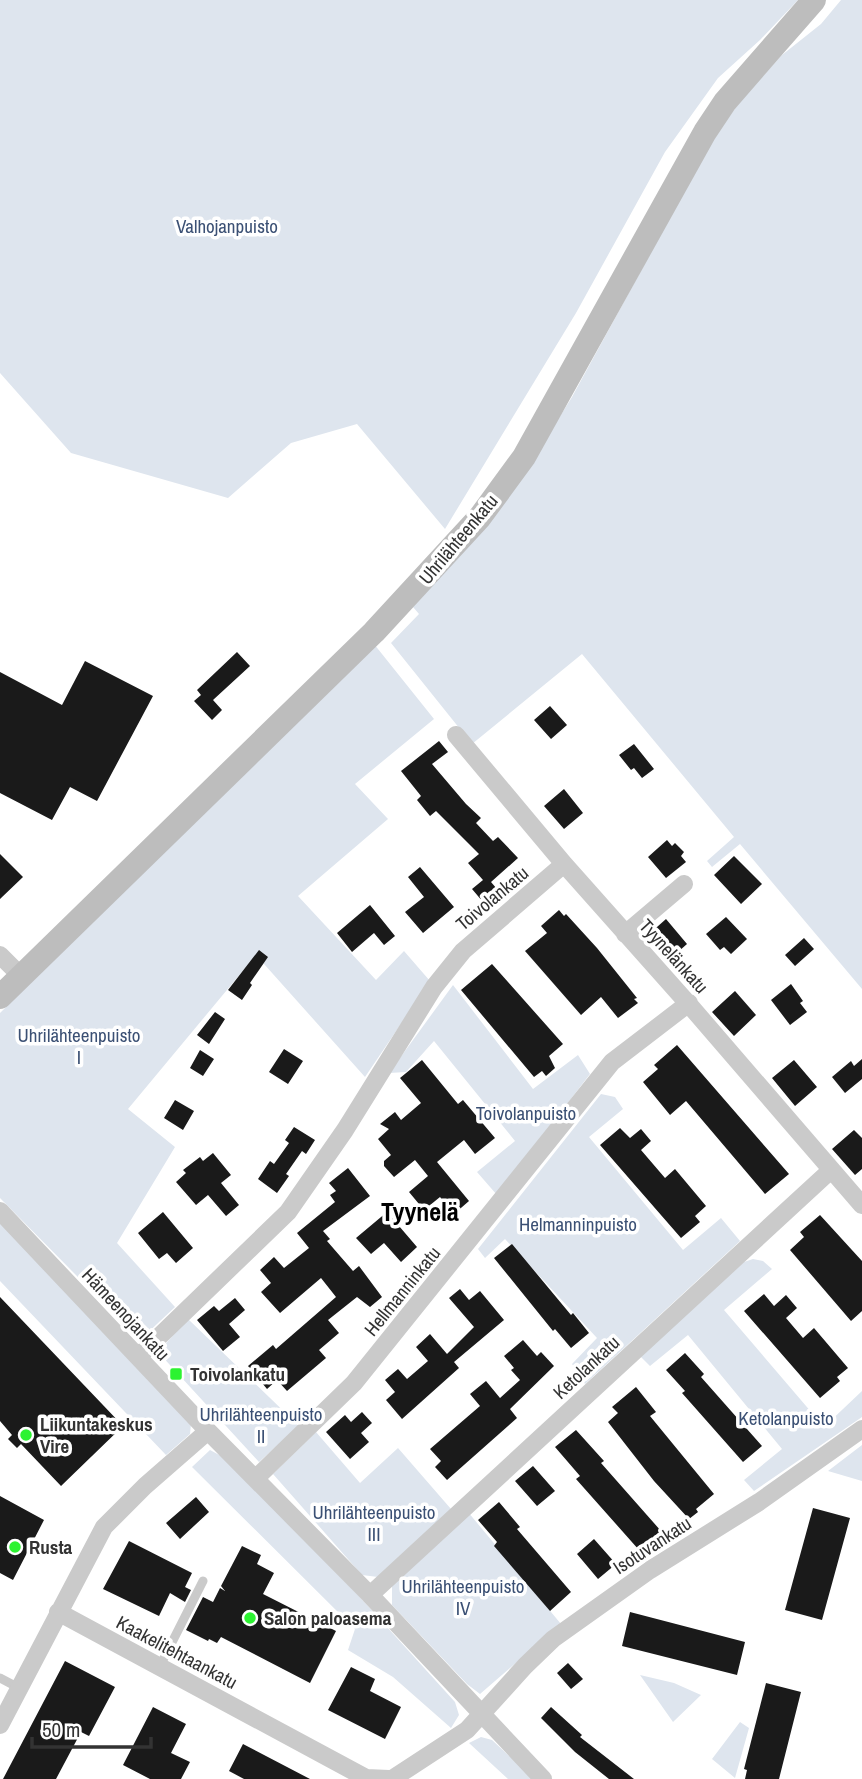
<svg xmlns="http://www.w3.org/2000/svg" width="862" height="1779" viewBox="0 0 862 1779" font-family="'Archivo Narrow',sans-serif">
	<rect width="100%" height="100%" fill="#fff"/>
	<path fill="#dee5ee" d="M0,0H798L760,40L718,78L665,152L576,313L445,529L357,424L291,443L228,498L71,453L0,373Z
		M841,0H862V989L740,844L712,867L707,861L734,837L582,654L472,744L391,643L419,614L413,607L529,466L572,397L715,135L742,99L782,55L821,24Z
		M374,644L434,719L355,784L388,819L298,896L376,980L404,951L430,981L365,1077L256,955L128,1109L175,1147L117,1243L175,1307L140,1340L0,1198V1013Z
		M453,985L533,1089L578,1055L590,1074L497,1195L477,1172L515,1141L434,1041L406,1072L389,1073Z
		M601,1094L615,1097L623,1109L589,1137L683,1250L721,1218L740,1241L585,1384L572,1364L597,1338L505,1239L485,1258L478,1249Z
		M0,1222L191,1424L190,1434L166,1455L0,1281Z
		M753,1259L763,1261L772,1269L724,1310L824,1427L862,1391V1417L754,1491L744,1480L782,1449L688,1335L650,1366L639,1355L744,1262Z
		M188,1319L299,1426L259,1462L158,1352Z
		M316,1432L360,1483L398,1448L451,1509L378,1577L362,1575L273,1474Z
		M862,1445V1481L828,1471Z
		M210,1450L223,1457L357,1594L455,1702L459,1715L451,1728L393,1677L348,1650L355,1629L192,1467Z
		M468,1512L561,1624L480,1694L467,1684L392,1605V1584Z
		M640,1675L674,1683L701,1695L673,1722Z
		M740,1722L749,1728L735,1778L712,1759Z
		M481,1737L492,1740L534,1779H508L469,1743Z"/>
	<path fill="#1a1a1a" d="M237,652L250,666L213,700L222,710L212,720L194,701L201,695L197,690Z
		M85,661L153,696L97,801L70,787L52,820L0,793V672L62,705Z
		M550,706L567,725L551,739L534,720Z
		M439,741L448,752L432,764L466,804L481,818L476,823L493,841L498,837L518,858L491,882L497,889L483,902L472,889L483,880L468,863L479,854L436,811L430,816L417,800L421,796L401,771Z
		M634,744L654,769L642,778L634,768L631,770L619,755Z
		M564,789L583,813L564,829L544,806Z
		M667,840L672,846L675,843L684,852L681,856L686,862L666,878L648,857Z
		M0,854L23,877L0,899Z
		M734,856L762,884L741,904L714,875Z
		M420,867L454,907L423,933L405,912L424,897L408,877Z
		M370,905L395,936L384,945L374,933L352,952L337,933Z
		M559,910L564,916L566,914L597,948L637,998L634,999L638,1003L618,1018L601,997L581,1015L525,951L547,933L541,926Z
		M726,917L747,939L731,954L724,947L720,950L706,934Z
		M666,919L687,944L670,959L648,935Z
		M804,938L814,949L795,966L785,955Z
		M259,950L268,957L250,983L252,985L242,1000L228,990Z
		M492,964L563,1044L549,1056L555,1068L546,1076L542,1071L534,1077L461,990Z
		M791,984L803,1001L800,1003L807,1012L790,1025L771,1000Z
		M735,991L756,1015L734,1036L712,1012Z
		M215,1012L225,1019L209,1044L197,1035Z
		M677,1045L789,1174L765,1194L686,1101L670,1115L643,1082L658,1069L654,1065Z
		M284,1049L303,1061L288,1084L269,1072Z
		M200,1050L214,1059L203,1076L190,1068Z
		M862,1059V1079L845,1093L832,1077L851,1061L854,1066Z
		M422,1060L458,1104L463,1100L495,1138L475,1154L464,1140L437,1162L469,1201L454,1214L440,1197L424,1210L409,1192L428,1176L415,1160L394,1177L384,1166V1161L391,1155L378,1139L389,1129L380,1124L395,1112L401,1120L421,1103L400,1078Z
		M794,1060L817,1087L795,1106L772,1078Z
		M175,1100L194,1111L183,1130L164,1118Z
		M294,1127L315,1140L306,1154L302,1151L286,1174L289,1176L277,1193L258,1179L270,1161L274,1164L289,1143L285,1140Z
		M620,1128L630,1138L641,1129L651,1141L641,1150L665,1178L675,1169L706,1206L695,1216L700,1222L681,1238L600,1145Z
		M854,1130L862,1138V1169L855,1175L832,1149Z
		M213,1153L231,1175L221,1183L239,1205L226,1216L208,1195L196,1205L176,1182L186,1173L183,1170L200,1157L203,1161Z
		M348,1168L370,1196L323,1231L330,1239L327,1241L353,1271L359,1266L382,1297L370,1307L357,1297L328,1320L339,1333L319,1350L326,1358L287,1391L277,1380L267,1389L248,1366L273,1345L276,1349L336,1297L321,1278L280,1313L261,1292L271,1283L260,1270L274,1257L284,1268L309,1248L297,1233L335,1202L330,1195L336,1191L329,1183Z
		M163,1212L193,1248L176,1263L167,1253L159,1259L138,1233Z
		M387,1212L417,1247L401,1262L384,1243L371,1254L356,1238Z
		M820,1215L862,1261V1311L851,1321L790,1250L804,1237L800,1232Z
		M512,1244L571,1315L573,1313L589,1333L571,1348L555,1329L553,1331L494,1258Z
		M460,1289L469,1300L480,1291L504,1320L454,1362L459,1368L402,1419L386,1400L395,1392L385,1380L398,1369L407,1379L428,1361L416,1347L430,1334L447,1354L474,1327L449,1298Z
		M764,1294L774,1306L786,1295L797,1308L786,1318L803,1338L814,1328L848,1368L837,1377L840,1381L820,1398L744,1311Z
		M0,1297L123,1426L61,1486L21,1444L17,1448L8,1439L12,1435L0,1421Z
		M235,1298L245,1310L229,1324L240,1337L223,1351L197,1320L214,1306L219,1311Z
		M523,1340L537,1356L541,1352L554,1366L510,1409L517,1418L447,1480L435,1467L441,1461L430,1449L480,1406L470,1394L486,1381L500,1398L520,1380L511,1370L514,1368L504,1356Z
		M685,1353L704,1374L701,1377L762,1446L743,1462L682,1393L685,1391L666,1370Z
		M636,1387L656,1412L650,1416L714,1494L696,1509L698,1512L689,1519L654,1481L608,1422L618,1413L612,1407Z
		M362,1412L372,1423L361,1433L369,1442L350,1459L326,1432L345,1415L351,1422Z
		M576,1430L604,1461L601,1463L661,1531L639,1550L576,1479L580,1476L555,1447Z
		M533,1466L555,1491L537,1506L515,1481Z
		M0,1496L44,1520L13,1580L0,1573Z
		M196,1497L209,1512L180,1539L166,1523Z
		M499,1502L520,1527L517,1529L571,1592L550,1611L494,1546L497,1542L478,1520Z
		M813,1508L850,1518L822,1620L785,1610Z
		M594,1539L616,1564L598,1579L577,1554Z
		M129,1541L192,1573L185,1587L191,1590L185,1602L170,1593L159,1616L103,1589Z
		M242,1546L261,1555L257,1564L274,1573L263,1594L336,1631L310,1683L221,1637L217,1643L209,1639L208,1641L186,1630L203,1597L213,1602L220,1588L225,1591L221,1586Z
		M630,1612L745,1642L737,1675L622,1646Z
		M65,1661L115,1687L89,1736L81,1732L56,1779H3Z
		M568,1663L583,1679L571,1689L557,1673Z
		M351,1667L375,1679L370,1691L401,1707L385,1739L328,1710Z
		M766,1683L801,1692L779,1779H745L747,1770L744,1769Z
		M153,1707L186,1724L171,1753L190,1762L181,1779H150L123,1765Z
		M551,1707L582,1735L580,1737L634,1779H609L575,1752L541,1718Z
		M243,1744L310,1779H244L229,1771Z"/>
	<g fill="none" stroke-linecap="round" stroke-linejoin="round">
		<path stroke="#cacaca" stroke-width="9" d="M160,1666L203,1581
			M0,1678L19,1688"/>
		<path stroke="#cacaca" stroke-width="18" d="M456,735L564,864L692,1008L862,1205
			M625,934L684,884
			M0,955L21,976
			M0,1211L208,1431L370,1595L543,1779
			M138,1357L288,1212L345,1130L434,987L463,951L564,864
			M256,1478L354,1383L612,1062L689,1003
			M370,1595L831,1170
			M58,1612L366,1778L389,1779
			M0,1725L104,1527L145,1486L208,1431
			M392,1779L467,1730L525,1666L553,1639L650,1570L759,1502L862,1429"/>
		<path stroke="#bdbdbd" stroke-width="24" d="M0,997L374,632L480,517L524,457L705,132L725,102L814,0"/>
	</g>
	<g fill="#2cf331" stroke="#fff" stroke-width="2.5">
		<rect x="169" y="1367" width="14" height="14" rx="3.5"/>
		<circle cx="26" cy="1435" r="7"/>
		<circle cx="15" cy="1547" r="7"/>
		<circle cx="250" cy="1618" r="7"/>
	</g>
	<g text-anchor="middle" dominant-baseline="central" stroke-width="7" stroke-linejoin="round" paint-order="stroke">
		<g font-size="19" fill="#3b5074" stroke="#fff">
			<text x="227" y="226">Valhojanpuisto</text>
			<text x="79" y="1035">Uhrilähteenpuisto<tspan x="79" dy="22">I</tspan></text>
			<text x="526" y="1113">Toivolanpuisto</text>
			<text x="578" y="1224">Helmanninpuisto</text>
			<text x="261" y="1414">Uhrilähteenpuisto<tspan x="261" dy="22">II</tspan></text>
			<text x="786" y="1418">Ketolanpuisto</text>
			<text x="374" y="1512">Uhrilähteenpuisto<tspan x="374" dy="22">III</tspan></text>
			<text x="463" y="1586">Uhrilähteenpuisto<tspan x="463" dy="22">IV</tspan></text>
		</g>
		<g font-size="19" fill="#333" stroke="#fff">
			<text transform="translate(458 539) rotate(-50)">Uhrilähteenkatu</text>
			<text transform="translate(492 898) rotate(-40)">Toivolankatu</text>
			<text transform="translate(674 956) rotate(48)">Tyynelänkatu</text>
			<text transform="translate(402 1291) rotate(-51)">Hellmanninkatu</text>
			<text transform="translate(126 1314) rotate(47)">Hämeenojankatu</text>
			<text transform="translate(586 1367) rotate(-43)">Ketolankatu</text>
			<text transform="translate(652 1545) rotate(-33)">Isotuvankatu</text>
			<text transform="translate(177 1652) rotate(28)">Kaakelitehtaankatu</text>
		</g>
		<g font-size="19" font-weight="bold" fill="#333" stroke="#fff" text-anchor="start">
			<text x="190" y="1374">Toivolankatu</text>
			<text x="40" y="1424">Liikuntakeskus<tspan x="40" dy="22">Vire</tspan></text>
			<text x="29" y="1547">Rusta</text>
			<text x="264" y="1618">Salon paloasema</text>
		</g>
		<g font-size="26" font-weight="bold" fill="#000" stroke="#fff">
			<text x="420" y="1211">Tyynelä</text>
		</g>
	</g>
	<path d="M32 1737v10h119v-10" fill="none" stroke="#333333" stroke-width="3.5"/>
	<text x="42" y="1737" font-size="21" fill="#333333" stroke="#ffffff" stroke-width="5" paint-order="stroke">50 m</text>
</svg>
